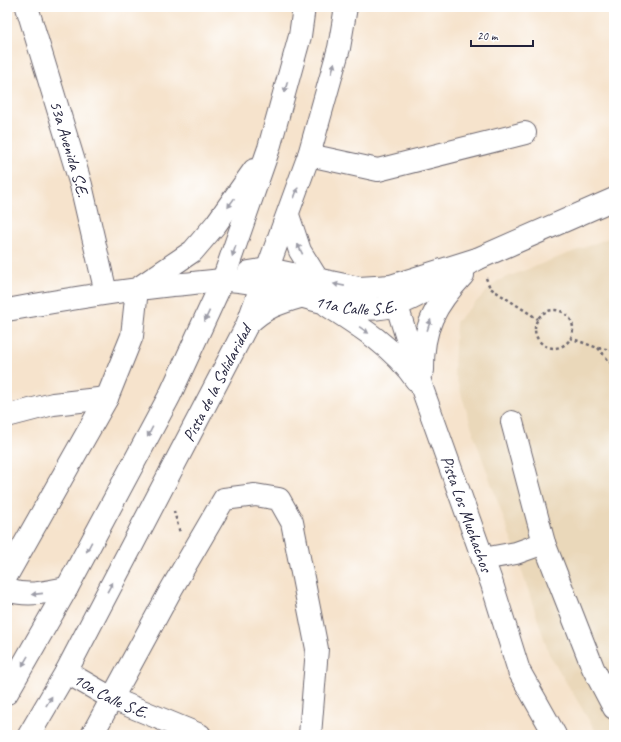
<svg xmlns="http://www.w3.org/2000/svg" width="621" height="742" viewBox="0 0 621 742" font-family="Caveat,sans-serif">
	<rect width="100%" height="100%" fill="#fff"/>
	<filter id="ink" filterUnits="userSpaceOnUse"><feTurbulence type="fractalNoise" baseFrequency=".025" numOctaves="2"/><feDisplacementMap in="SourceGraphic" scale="8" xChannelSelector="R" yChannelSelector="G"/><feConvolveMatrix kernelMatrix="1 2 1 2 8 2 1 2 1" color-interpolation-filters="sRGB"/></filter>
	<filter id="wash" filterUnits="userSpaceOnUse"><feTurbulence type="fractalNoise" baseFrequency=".012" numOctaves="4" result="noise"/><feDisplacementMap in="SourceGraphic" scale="16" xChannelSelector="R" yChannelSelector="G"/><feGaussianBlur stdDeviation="0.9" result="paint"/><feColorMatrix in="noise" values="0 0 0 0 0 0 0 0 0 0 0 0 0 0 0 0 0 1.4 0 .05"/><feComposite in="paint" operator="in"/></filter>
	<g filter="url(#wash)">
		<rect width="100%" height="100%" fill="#f6e3cc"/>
		<path fill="#ead8ba" d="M614,236V735H598L549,654L516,553L476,441L454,371L456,322L497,281Z"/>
	</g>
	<g filter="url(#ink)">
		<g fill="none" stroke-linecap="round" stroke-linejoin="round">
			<defs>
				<g id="minor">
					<path id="s1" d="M27,7L81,185L106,293"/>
					<path d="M309,155L378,170L525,133"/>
					<path d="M249,272L268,269L359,288L391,286L477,259L614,199"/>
					<path id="s2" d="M391,286L423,391L492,584L519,671L555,735"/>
					<path d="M328,306C361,327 394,348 416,380"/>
					<path id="s3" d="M7,310C62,300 116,291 172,285C189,284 206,281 223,280C278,280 345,323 399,304C422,296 455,272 477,259"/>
					<path d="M423,370C422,328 435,305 463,275"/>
					<path d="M7,416L53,404L107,398"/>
					<path d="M512,422L544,543L593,668L614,708"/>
					<path d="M483,559L516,553L544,543"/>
					<path d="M7,575L107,398L132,336L137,289"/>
					<path d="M7,590C28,597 46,592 67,588"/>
					<path id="s4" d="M66,672L113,699L200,735"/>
					<path d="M92,735L172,588L224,499L255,495L279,499L292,522L317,649L310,735"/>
				</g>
				<g id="major">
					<path d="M288,215L300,251L318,280"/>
					<path d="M137,289L193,251L216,224L254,170"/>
					<path d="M248,324C265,307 279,303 303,296"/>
					<path d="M7,693L67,588L170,395L223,280L269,148L300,36L304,7"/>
					<path id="s5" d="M29,735L66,672L247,325L309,155L339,48L346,7"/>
				</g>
			</defs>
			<use href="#minor" stroke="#6c666e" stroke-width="24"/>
			<use href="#major" stroke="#6c666e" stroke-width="24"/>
			<path stroke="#6c666e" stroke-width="2.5" stroke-dasharray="3 3" stroke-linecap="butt" d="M486,278L490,288L538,319
				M535 329a19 19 0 1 1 38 0a19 19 0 1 1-38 0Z
				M570,338L598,348L614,350
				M598,348L614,367
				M174,511L180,533"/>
			<use href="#minor" stroke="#fff" stroke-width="22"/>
			<use href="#major" stroke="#fff" stroke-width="22"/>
		</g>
		<defs><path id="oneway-solid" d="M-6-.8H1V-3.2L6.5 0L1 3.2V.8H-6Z"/></defs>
		<g fill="#9c9ca7">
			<use href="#oneway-solid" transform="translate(333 68) rotate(-75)"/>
			<use href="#oneway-solid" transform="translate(286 87) rotate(105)"/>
			<use href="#oneway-solid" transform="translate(296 193) rotate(-70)"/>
			<use href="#oneway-solid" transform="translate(231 203) rotate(125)"/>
			<use href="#oneway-solid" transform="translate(300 249) rotate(-116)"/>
			<use href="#oneway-solid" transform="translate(234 251) rotate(109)"/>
			<use href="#oneway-solid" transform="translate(339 285) rotate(-169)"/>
			<use href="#oneway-solid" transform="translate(207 316) rotate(115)"/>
			<use href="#oneway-solid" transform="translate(429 325) rotate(-72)"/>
			<use href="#oneway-solid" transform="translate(364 330) rotate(35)"/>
			<use href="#oneway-solid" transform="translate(150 432) rotate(118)"/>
			<use href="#oneway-solid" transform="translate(89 547) rotate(118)"/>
			<use href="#oneway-solid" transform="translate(110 587) rotate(-61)"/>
			<use href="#oneway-solid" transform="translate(37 594) rotate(174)"/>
			<use href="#oneway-solid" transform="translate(25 661) rotate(120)"/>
			<use href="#oneway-solid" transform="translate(49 701) rotate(-59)"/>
		</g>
	</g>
	<g text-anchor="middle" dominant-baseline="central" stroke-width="4" stroke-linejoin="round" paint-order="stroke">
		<g font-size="17" fill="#22223b" stroke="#fff">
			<text stroke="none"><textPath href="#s1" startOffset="148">53a Avenida S.E.</textPath></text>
			<text stroke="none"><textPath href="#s3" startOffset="354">11a Calle S.E.</textPath></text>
			<text stroke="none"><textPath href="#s5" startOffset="399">Pista de la Solidaridad</textPath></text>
			<text stroke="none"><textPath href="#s2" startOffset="240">Pista Los Muchachos</textPath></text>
			<text stroke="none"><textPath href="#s4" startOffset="51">10a Calle S.E.</textPath></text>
		</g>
	</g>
	<rect width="621" height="742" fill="none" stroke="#fff" stroke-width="24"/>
	<path d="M471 40v6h62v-6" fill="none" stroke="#22223b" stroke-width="2"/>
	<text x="477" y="40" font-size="12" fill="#22223b" stroke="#ffffff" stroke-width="3" paint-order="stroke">20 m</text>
</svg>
